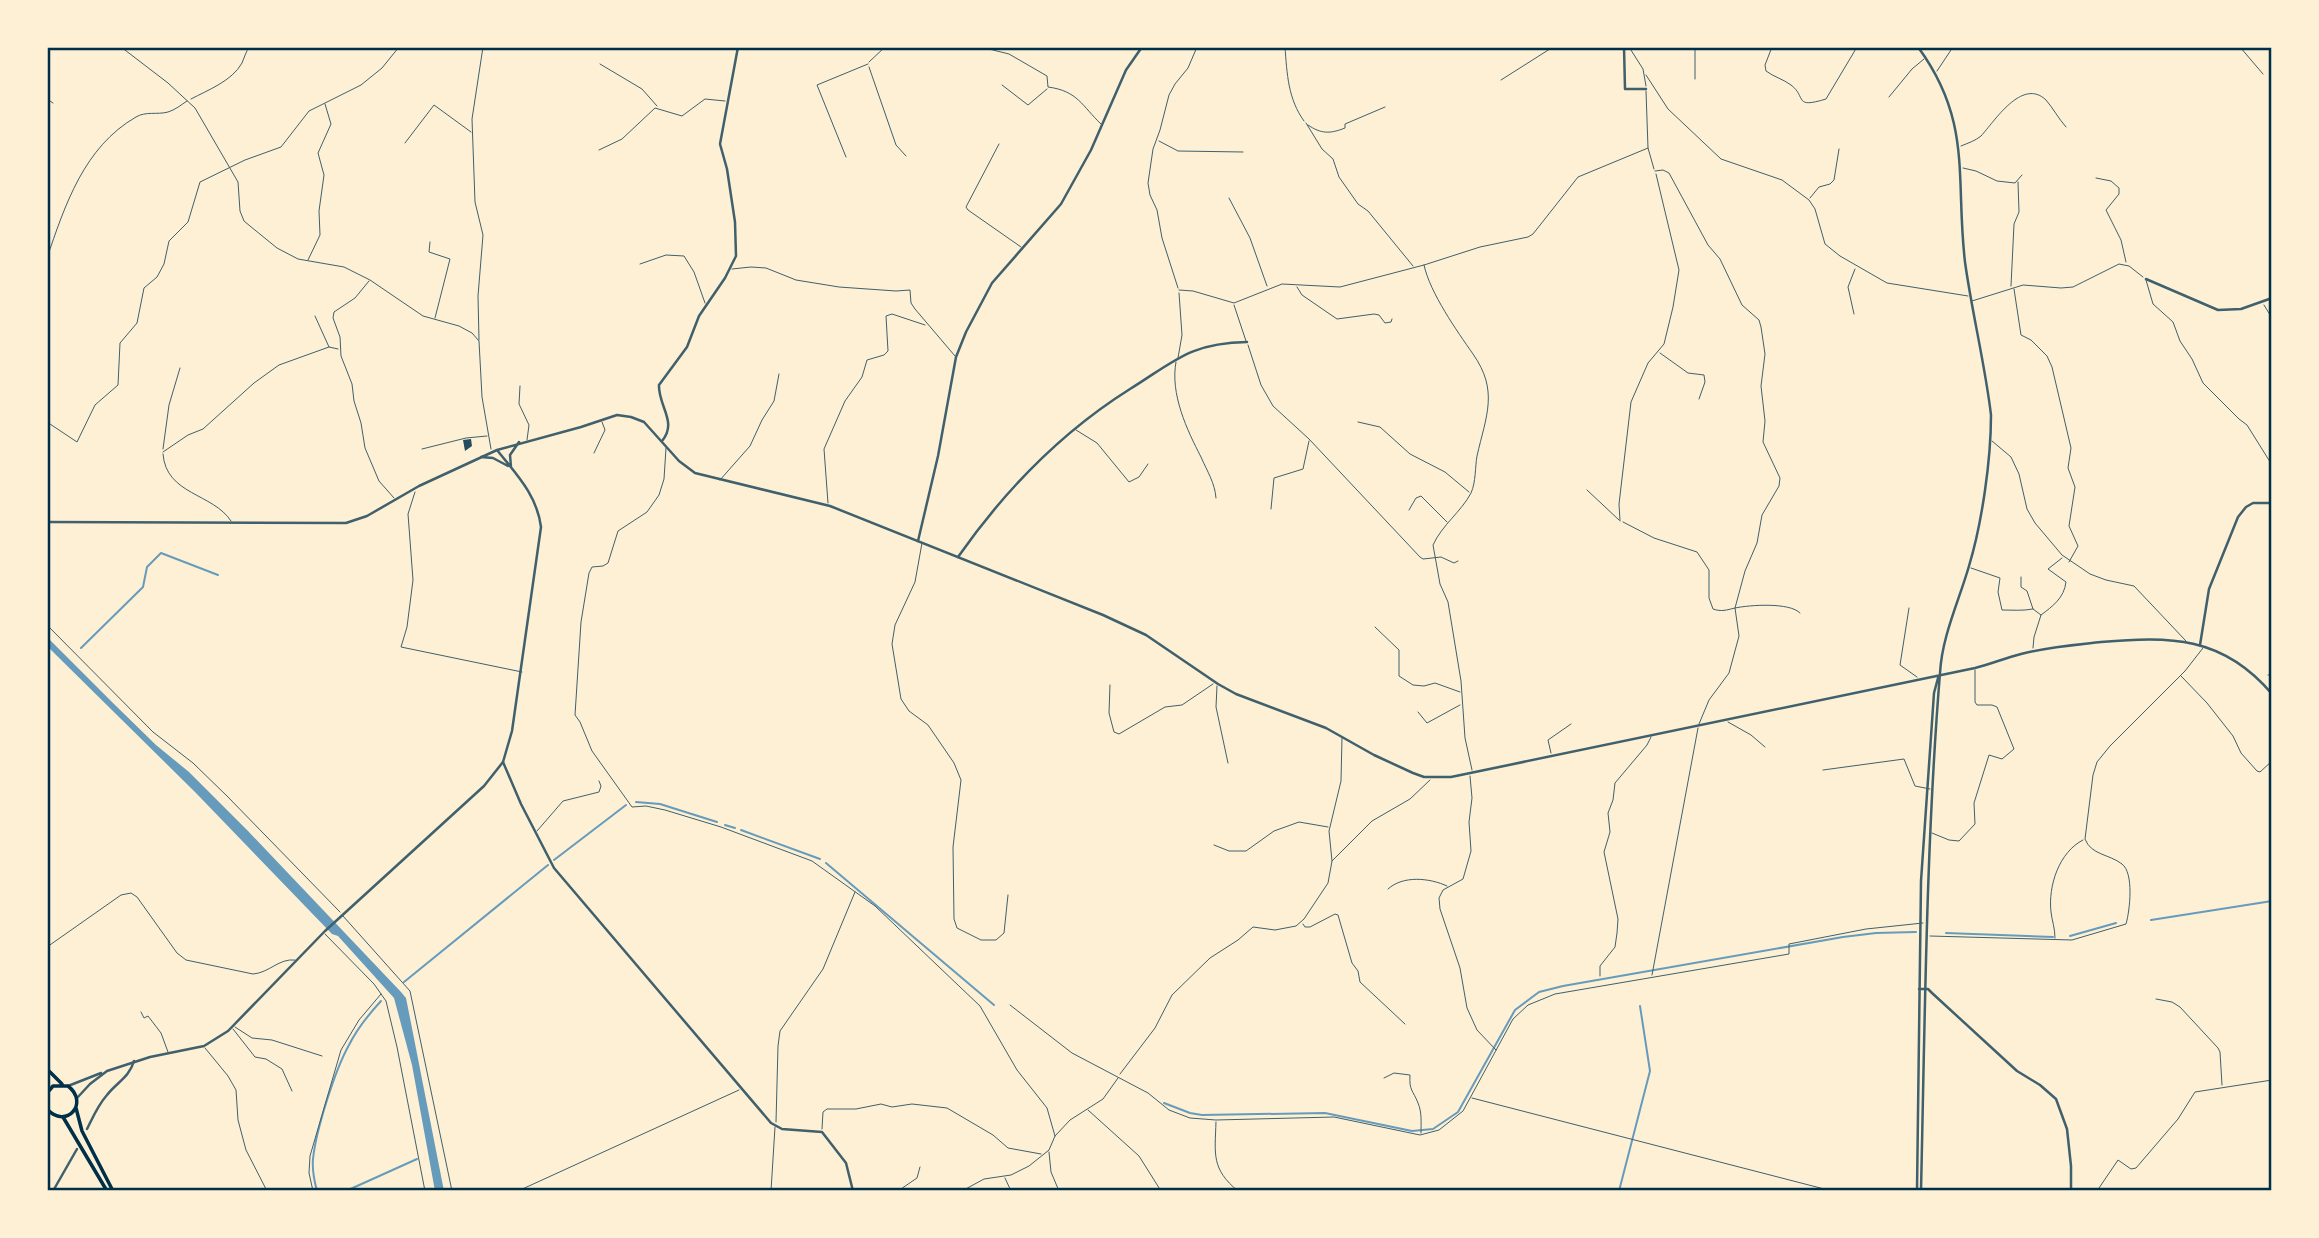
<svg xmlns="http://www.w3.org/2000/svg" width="2319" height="1238" viewBox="0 0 2319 1238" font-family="'Zilla Slab',serif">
	<rect width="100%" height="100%" fill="#fdf0d5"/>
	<path fill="#669bbc" d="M47,637L114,704L156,745L189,772L248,831L401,992L406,998L409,1013L444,1191H435L412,1065L394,998L338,936L332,934L195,792L47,646Z"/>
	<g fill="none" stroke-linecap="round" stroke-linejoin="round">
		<path stroke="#669bbc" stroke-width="2" d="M81,648L143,587L147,567L161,553L218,575
			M636,802L660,804L717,822
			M725,825L735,828
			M741,830L820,859
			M554,860L626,805
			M826,863L994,1005
			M2151,920L2272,901
			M1946,933L2053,937
			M2070,936L2116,923
			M404,982L548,865
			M1164,1103L1190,1113L1202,1115L1325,1113L1412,1131L1433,1129L1458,1112L1515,1010L1539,992L1563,986L1843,937L1876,933L1916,932
			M317,1191C314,1180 312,1170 313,1159C316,1130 335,1070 349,1045C357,1029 369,1014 381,1001
			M346,1191L417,1159
			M1619,1191L1650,1071L1640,1006"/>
	</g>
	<path fill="#264d5e" d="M471,439L472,446L465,451L463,440Z"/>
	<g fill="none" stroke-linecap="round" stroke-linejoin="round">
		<path stroke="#3f606c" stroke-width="1" d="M121,47L168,83L195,108L238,182L240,211L244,221L250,226L277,248L298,259L344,267L370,280L423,316L459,326L472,333L479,341L482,397L491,449
			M981,47L1009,54L1047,76L1048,87C1078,91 1082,106 1101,124
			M1285,47C1287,74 1288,99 1304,121
			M1561,47L1590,49L1600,47
			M1629,47L1643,69L1646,86
			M1772,47L1765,65L1766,71C1774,77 1783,79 1791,85C1807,97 1793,109 1826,99L1857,47
			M2240,47L2263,74
			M869,62L885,47
			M600,64L642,89L657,106
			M869,67L896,145L906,156
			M1937,71L1953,47
			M1646,75L1668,109L1721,159L1782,180L1809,200L1815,209L1825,244L1840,256L1887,283L1968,296
			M1695,79V47
			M1501,80L1553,47
			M1002,85L1028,105L1047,89
			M1646,91L1648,148L1654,169
			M1889,97L1912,69L1924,59
			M47,99L53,103
			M191,99C208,90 232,81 242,63C244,58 246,52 249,47
			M1306,123L1322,149L1333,159L1339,177L1358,204L1368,211L1413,266
			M1308,125C1321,134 1330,134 1345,128V124L1385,107
			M1159,141L1178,151L1243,152
			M405,143L434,105L471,132
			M999,144L966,207L968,210L1021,247
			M1961,146C1968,143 1975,141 1981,136C1994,122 2022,77 2046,100C2053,108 2058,118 2066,127
			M599,150L622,139L655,108L682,116L705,99L725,101
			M846,157L817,85L868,64
			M1963,168L1976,171L1997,181L2015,183L2022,175
			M1655,171L1663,170L1669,173L1708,245L1720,259L1742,305L1759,320L1761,327L1765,354L1761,386L1765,421L1763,442L1780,478L1779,486L1762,515L1757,543L1745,571L1735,608L1739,636L1729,673L1709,700L1699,724
			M2096,178L2111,181L2119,188V194L2106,210L2121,240L2126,262
			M1229,198L1250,238L1267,286
			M1810,198L1819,187L1830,184L1834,180L1839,149
			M430,242L429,252L450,259L435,318
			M47,258C65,205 84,147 136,117C146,111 157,115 168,112C175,110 181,105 187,101
			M308,260L320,235L319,211L324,175L318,153L331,124L325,104
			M640,264L666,255L684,256L694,272L705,303
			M1424,265C1430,293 1457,331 1473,354C1499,391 1486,416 1477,456C1475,467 1476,482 1471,493C1461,512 1442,525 1433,545L1440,584L1448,602L1461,681L1465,738L1472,770
			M732,269L751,267L766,268L796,280L839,287L896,291L910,290L911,303L915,309L955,356
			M2146,280L2153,304L2173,322L2180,341L2192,359L2203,383L2239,419L2247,425L2272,465
			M369,281L355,298L334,312L333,318L340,337L341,356L352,384L354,401L361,423L365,448L379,481L394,498
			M2011,286L2014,224L2019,212L2018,182
			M1297,287L1302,295L1337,319L1374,314L1379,315L1385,323L1391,322L1392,319
			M1178,288L1162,238L1157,210L1150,195L1148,183L1153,149L1160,130L1169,95L1175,84L1188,68L1197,47
			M2014,289L2021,335L2031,340L2047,356L2052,367L2071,448L2068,468L2075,487L2069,526L2078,546L2069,562
			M1179,290L1193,291L1234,303L1282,284L1340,287L1424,265L1480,247L1528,237L1533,234L1578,177L1648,148
			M1972,301L2023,285L2061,288L2073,287L2119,264L2129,266L2143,277
			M1234,305L1246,341
			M2264,305L2272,318
			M1854,314L1848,287L1855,269
			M315,316L329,347L338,349
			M479,340L478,296L483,235L475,202L472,119L483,47
			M1248,345L1261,385L1273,406L1309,439L1420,557L1423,559L1441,557L1454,563L1458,561
			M1660,353L1688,373L1704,375L1705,382L1699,399
			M1178,358L1182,335L1179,293
			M1176,362C1170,394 1187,430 1201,457C1207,471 1215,483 1216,498
			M520,386L519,404L529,425L527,440
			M47,422L77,442L95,405L118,385L120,343L137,323L144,288L157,277L164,264L169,241L188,222L200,182L245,160L281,147L309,111L361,85L382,68L399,47
			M1358,422L1380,427L1410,454L1445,472L1469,492
			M1076,430L1097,443L1129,482L1139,477L1148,464
			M1992,441L2011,457L2019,474L2027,509L2035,523L2062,555L2090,574L2106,580L2134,586L2186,641
			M666,448L664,479L659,495L647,512L618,531L608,563L603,566L592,567L589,573L581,622L575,715L580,722L592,751L632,807L646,806L665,810L721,827L812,861L875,906L980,1006L1017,1070L1047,1108L1055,1136
			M163,449L169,405L180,368
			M422,449L466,438L487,436
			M163,452L188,435L203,429L254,383L279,365L329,347
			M594,453L605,430L602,422
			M163,454C166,495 213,493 231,521
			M720,480L750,446L762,420L774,401L779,374
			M1587,490L1619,520
			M415,492L408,514L413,580L407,627L401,647L522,672
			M828,503L824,449L845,401L862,377L867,360L884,355L888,351L886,316L892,314L925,325
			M1271,509L1274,478L1303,469L1309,441
			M1409,510L1416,498L1421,496L1447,522
			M1620,521L1619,504L1631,402L1648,363L1664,344L1673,307L1679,270L1656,174
			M1623,522L1654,538L1697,552L1709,570V598L1713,609C1722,612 1726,610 1735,608C1749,605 1790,602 1800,613
			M922,543L915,582L895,625L892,644L901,699L909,711L928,725L954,763L961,780L953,847L954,919L957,928L981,940H996L1004,933L1008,895
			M1971,568L2000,578L1998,592L2002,610C2013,610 2022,611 2033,609
			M2021,577V587L2027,591L2033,609L2041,615L2034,637L2033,648
			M1909,608L1900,665L1917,677
			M2041,615C2053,606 2064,598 2066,582L2048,569L2062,558
			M47,625L153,732L193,763L227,796L340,912
			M1375,627L1399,650V676L1413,685L1424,686L1435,683L1460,692
			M2268,675L2272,674
			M2181,676L2207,703L2233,736L2241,753L2257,771L2260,772L2272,761
			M1110,685L1109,713L1114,732L1119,734L1165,707L1182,705L1213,684
			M1217,686L1216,707L1228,763
			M1418,712L1427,723L1460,705
			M1728,722L1751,735L1765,747
			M1551,753L1548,740L1571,724
			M1823,770L1904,759L1915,786L1930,789
			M1470,776L1472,798L1469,822L1471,851L1463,879L1443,890L1439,898L1440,909L1460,968L1467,1008L1477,1030L1496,1050
			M537,831L563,801L599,792L601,786L599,781
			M1932,833L1949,840L1959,841L1975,824L1974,803L1989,755L2002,759L2014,749L1997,707L1992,705H1977L1975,702V670
			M1214,845L1229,851H1246L1274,831L1299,822L1328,827
			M1332,861L1372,821L1410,799L1430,780
			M1388,889C1403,875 1430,878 1447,886
			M343,916L410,991L452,1191
			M1303,924L1305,927H1310L1335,914L1338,915L1352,963L1358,971L1360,982L1405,1024
			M325,934L374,984L386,1001L397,1047L425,1191
			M1930,936L2072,940L2126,924C2130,910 2134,873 2122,864C2109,854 2091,855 2085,839L2093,775L2097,762L2110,746L2185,671L2203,648
			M2055,938C2055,928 2052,921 2051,912C2048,886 2059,852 2083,840
			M47,947L121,895L131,893L137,897L177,953L186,960L253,974C269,973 279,958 295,960
			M1652,975L1698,728
			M1600,976V966L1615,947L1617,933L1618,919L1604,852L1610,832L1608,813L1613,800L1615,783L1647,745L1651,737
			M2156,999L2172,1002L2180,1007L2218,1048L2220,1052L2222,1085
			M1010,1005L1072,1053L1148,1093L1169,1110L1190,1118L1216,1120L1334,1117L1420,1135L1439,1130L1463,1111L1513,1019L1528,1005L1555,994L1789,954V944L1866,929L1923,923
			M141,1012L144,1018L148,1016L161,1033L168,1052
			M235,1027L252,1038L272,1040L322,1056
			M233,1029L255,1057L266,1059L282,1069L292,1091
			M205,1048L228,1076L236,1090L238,1120L246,1150L267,1191
			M1120,1074L1155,1028L1172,995L1210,958L1238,940L1253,927L1275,930L1296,926L1304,919L1328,883L1332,861L1329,831L1341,781L1342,738
			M1384,1078L1394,1073L1410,1075C1409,1091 1413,1090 1418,1103C1422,1112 1421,1123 1421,1133
			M1472,1098L1832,1191
			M1088,1110L1139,1156L1161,1191
			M776,1122L778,1046L780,1031L823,969L855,892
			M1216,1122C1215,1154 1211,1169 1238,1191
			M822,1129L823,1112L827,1109H856L881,1104L892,1107L912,1104L947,1108L993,1135L1008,1148L1041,1154
			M1049,1152L1051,1172L1059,1191
			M1005,1178L1011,1191
			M313,1191L309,1173L310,1156L341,1050L359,1020L381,994
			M518,1191L739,1090
			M771,1191L775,1127
			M898,1191L917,1178L920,1167
			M962,1191L984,1179L1011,1175L1029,1166L1049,1150L1055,1136L1070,1120L1103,1099L1118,1078
			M2097,1191L2118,1160L2131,1169L2136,1168L2178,1119L2195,1092L2272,1080"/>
		<path stroke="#3f606c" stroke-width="2.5" d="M1624,47L1625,89H1646
			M2146,279L2218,310L2241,309L2272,298
			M662,441C678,422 658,406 659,385L687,347L699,316L725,278L736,256L735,222L727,169L720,144L738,47
			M918,541L938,456L956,357L966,332L992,283L1061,204L1091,150L1126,70L1142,47
			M958,557C1005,490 1060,433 1130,389C1175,361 1190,343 1247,342
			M2200,645L2209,589L2238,517L2246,507L2253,503H2272
			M503,762L521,804L554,868L771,1123L782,1129L822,1132L846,1163L853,1191
			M1919,989H1928L1932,993L2017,1071L2040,1085L2056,1099L2067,1129L2071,1166V1191
			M87,1129C93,1117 98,1105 107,1095C117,1082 129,1078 134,1061
			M53,1191L77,1149"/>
		<path stroke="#3f606c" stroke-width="2.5" d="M1918,47C1973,122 1955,178 1965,262C1972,313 1985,364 1991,415C1991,460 1982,523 1969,566C1959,601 1942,636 1940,673C1926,845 1925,1018 1921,1191
			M481,457L493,458L508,466
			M511,467L510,455L519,442
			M47,522L346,523L367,516L419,486L497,450L581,427L617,415L631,417L644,422L679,461L695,473L830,506L1103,615L1146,635L1218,684L1236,694L1326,728L1374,755L1413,773L1424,777H1451L1975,668C1991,664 2005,658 2021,654C2047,647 2074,645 2101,642C2170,636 2223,636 2272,694
			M68,1086L101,1073
			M77,1098L90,1084L107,1071L150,1057L204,1046L228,1031L325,931L484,786L503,762L512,731L541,527C537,495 516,474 497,450
			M1917,1191L1921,881L1934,693L1938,678"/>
		<path stroke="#003049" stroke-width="3.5" d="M47,1069L62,1084
			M47,1093L53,1086H68C90,1103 66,1130 47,1109
			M76,1108L82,1131L113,1191
			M63,1117L107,1191"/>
	</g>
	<rect width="2319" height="1238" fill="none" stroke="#fdf0d5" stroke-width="98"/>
	<rect x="49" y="49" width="2221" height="1140" fill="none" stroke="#003049" stroke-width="2.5"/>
</svg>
